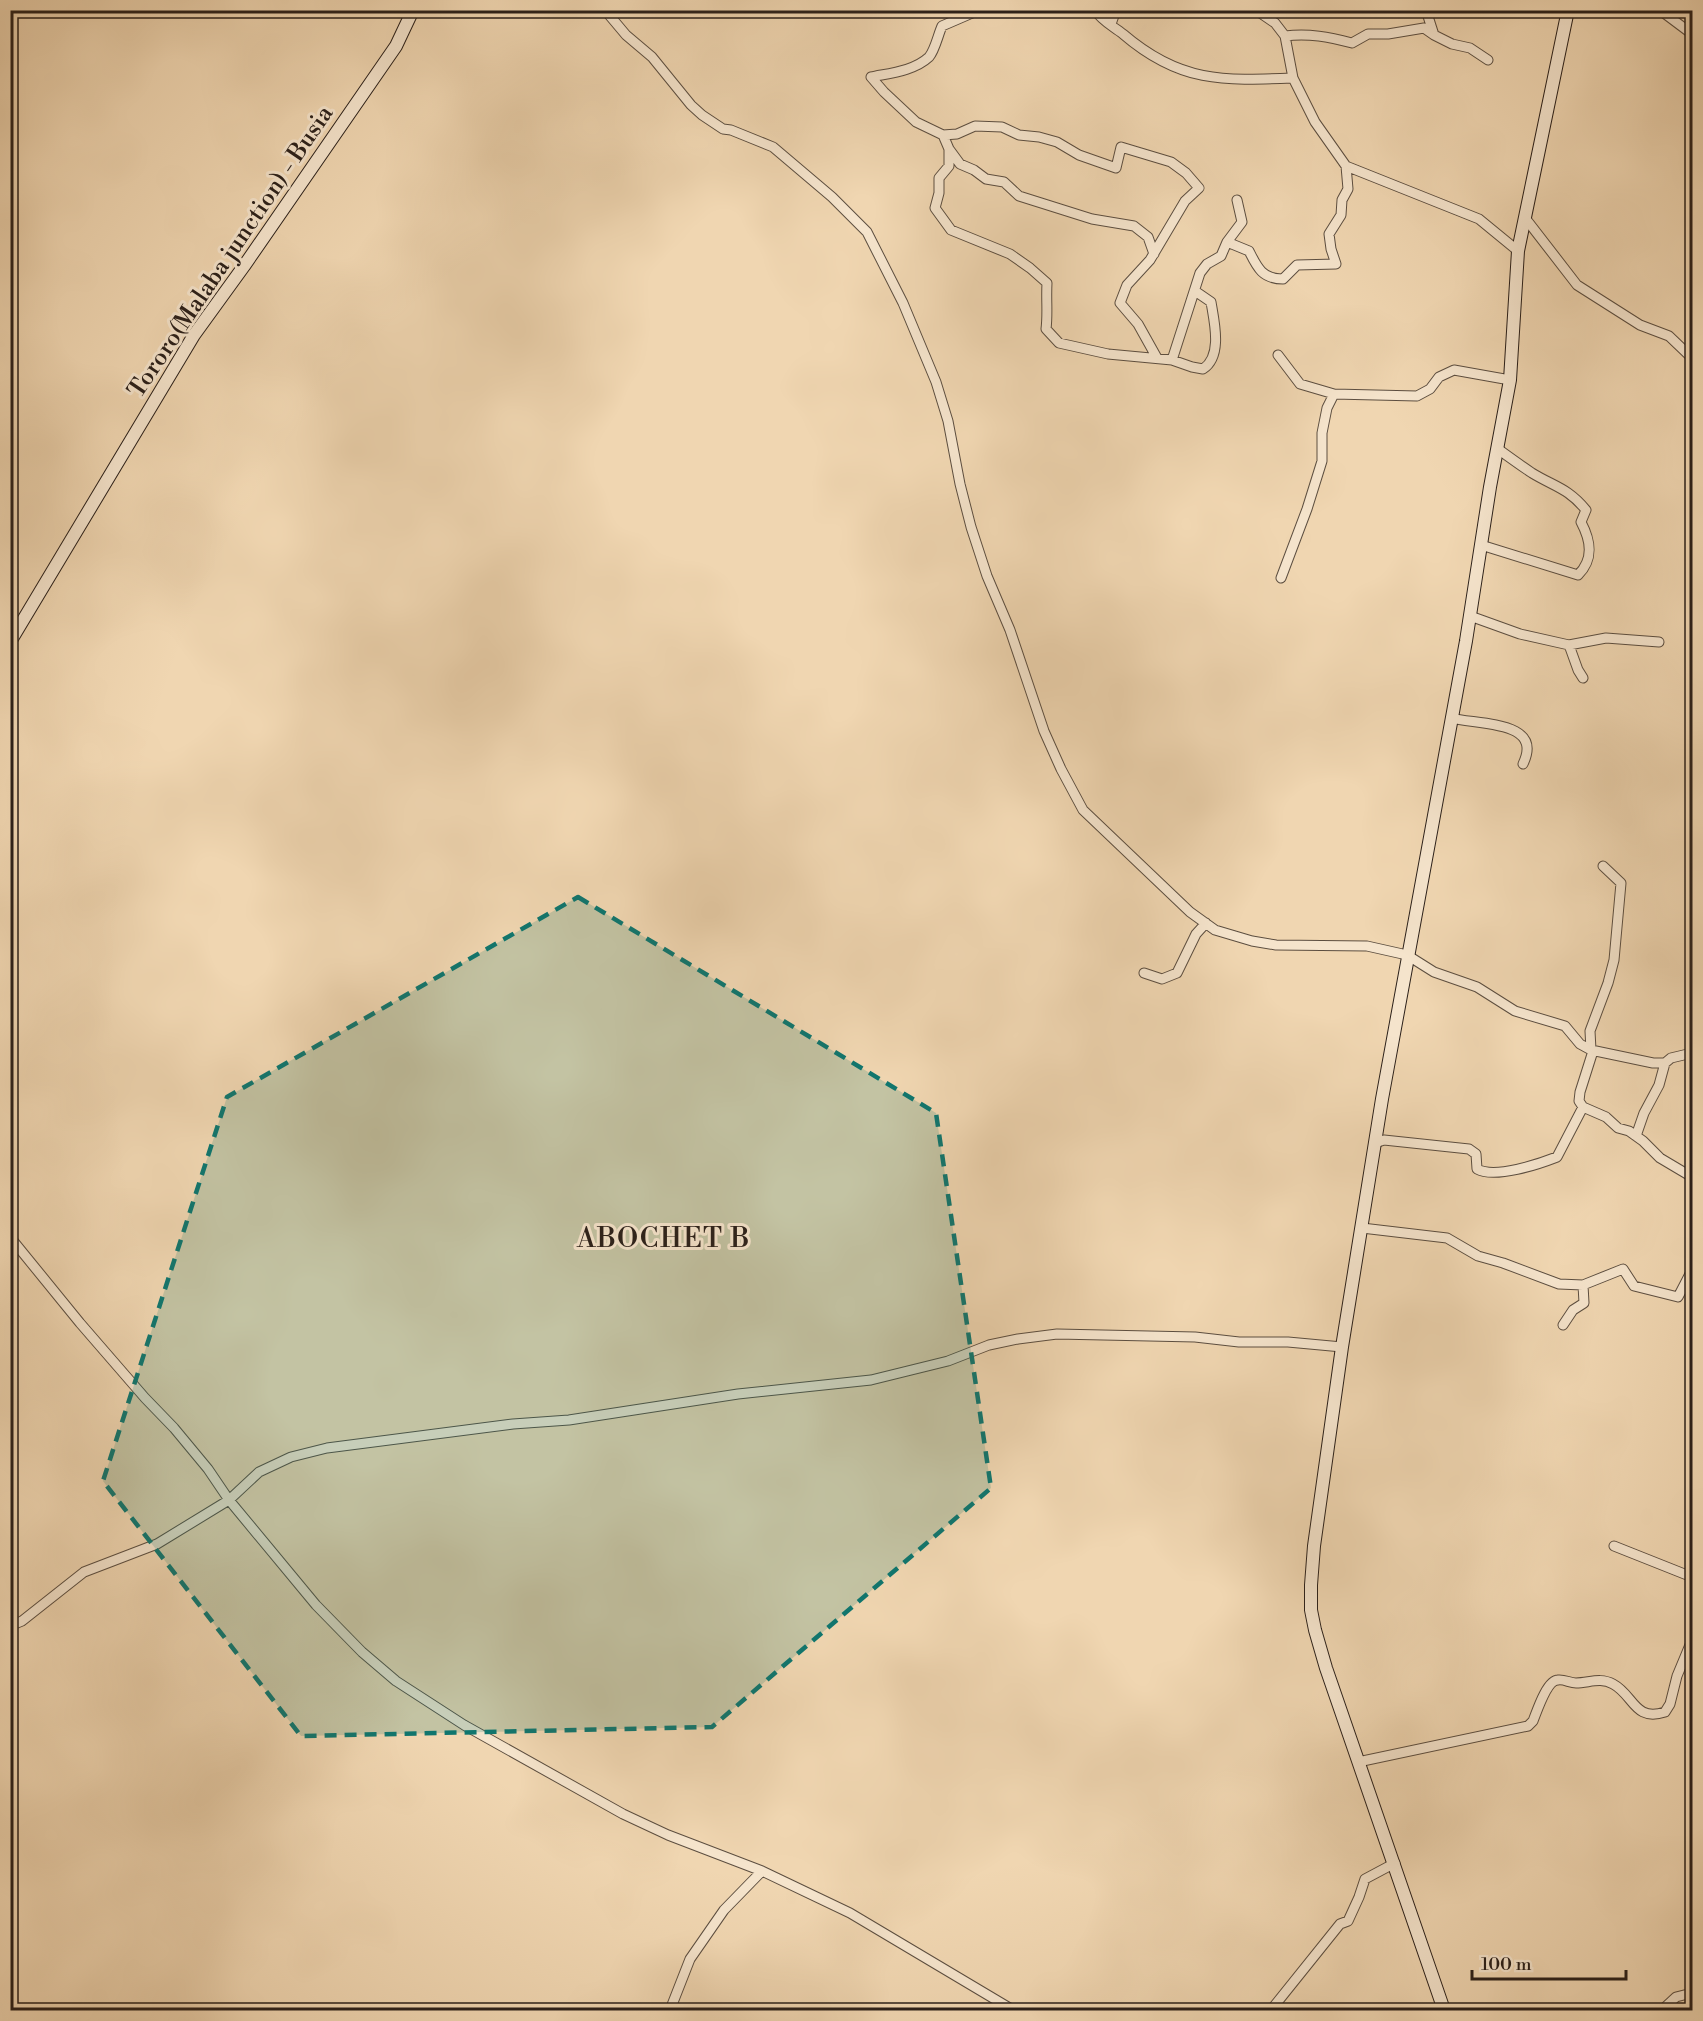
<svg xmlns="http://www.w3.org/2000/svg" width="1703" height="2021" viewBox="0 0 1703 2021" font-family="'Libre Bodoni',serif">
	<rect width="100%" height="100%" fill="#f0d6b1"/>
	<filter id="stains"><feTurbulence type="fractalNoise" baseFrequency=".00333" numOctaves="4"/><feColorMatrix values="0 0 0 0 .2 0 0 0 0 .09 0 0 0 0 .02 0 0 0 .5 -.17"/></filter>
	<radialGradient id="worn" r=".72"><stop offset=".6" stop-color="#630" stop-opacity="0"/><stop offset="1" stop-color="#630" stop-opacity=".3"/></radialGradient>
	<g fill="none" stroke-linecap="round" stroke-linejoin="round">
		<defs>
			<path id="street" d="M605,10L626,35L652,57L691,105L702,115L723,129L731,130L773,147L832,197L867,232L903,303L936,382L948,421L960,484L971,527L987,576L1010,630L1044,731L1061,769L1083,810L1190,912L1215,930L1252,941L1276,945L1367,946L1407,955L1434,972L1477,987L1515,1011L1565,1026L1580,1044L1591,1050L1653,1063H1665
				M979,10L942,26C938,35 935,50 929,57C914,71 890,73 871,77L884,92L916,122L943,135L957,134L975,126L1002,127L1019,135L1039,137L1057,142L1079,155L1116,168L1121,147L1171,162L1186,173L1199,188L1185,201L1150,260L1127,285L1120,303L1138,324L1157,358
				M1069,10H1072
				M1095,10C1102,21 1113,26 1123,34C1180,83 1223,81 1293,78L1285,36L1275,23L1256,10
				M1426,10L1434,35L1452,44L1470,48L1488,60
				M1660,10L1692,34
				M1111,24L1116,10
				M1285,36C1309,33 1329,37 1352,43L1368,34H1388L1424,28L1434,35
				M1293,78L1315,122L1346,166L1479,219L1518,251
				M943,135L949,149V166L939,178V193L935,208L951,230L1010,254L1030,268L1047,283C1046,300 1048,313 1046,329L1059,343L1108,354L1172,360L1192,367L1203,369C1223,356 1214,321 1211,302L1195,291
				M949,149L960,164L974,170L986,179L1004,182L1019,196L1092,219L1134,226L1148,237L1154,254
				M1526,219L1577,285L1640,325L1669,336L1692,358
				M1227,242L1249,251C1257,267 1262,279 1283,279L1297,265L1336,264L1331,249L1329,234L1341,215L1342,200L1348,189L1346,166
				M1278,355L1300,384L1334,394L1417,396L1430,389L1439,377L1454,370L1510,380
				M1172,360L1200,273L1207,264L1221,256L1227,242L1242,222L1237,200
				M1481,545L1578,575C1594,559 1591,541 1581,522L1586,510C1568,488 1555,487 1532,473C1520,465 1509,457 1498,449
				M1281,578L1307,509L1322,461V433L1327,408L1334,394
				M1470,616L1520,634L1569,645L1606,638L1659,642
				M1569,645L1578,670L1583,678
				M1451,718C1478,725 1544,720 1523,764
				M1144,973L1162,979L1177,973L1196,934L1206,923
				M1591,1050L1590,1031L1608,983L1614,960L1621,883L1603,866
				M1593,1051L1580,1092L1579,1101L1583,1107L1606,1117L1618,1128L1629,1131L1643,1141L1660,1158L1692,1177
				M1636,1136L1644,1113L1659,1085L1665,1063L1671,1058L1692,1053
				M1375,1143L1384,1140L1469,1149L1476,1154L1477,1169C1495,1179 1539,1164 1557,1157L1583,1107
				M1362,1228L1447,1238L1478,1256L1503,1263L1559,1284L1583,1285L1623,1269L1634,1286L1678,1297L1692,1270
				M10,1237L80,1323L145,1398L174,1428L208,1469L229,1500L316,1605L362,1652L396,1681L464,1725L623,1814L668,1835L762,1871L850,1913L1013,2010
				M1563,1325L1573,1310L1584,1303L1583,1285
				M1614,1546L1692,1577
				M10,1626L22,1621L84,1572L157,1544L229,1500L259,1472L291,1457L327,1448L513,1424L569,1420L738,1394L871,1380L948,1361L989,1345L1018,1339L1057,1334L1195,1337L1239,1342H1288L1342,1347
				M1358,1762L1528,1726L1533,1721C1537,1711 1547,1680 1558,1680C1564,1679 1570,1683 1576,1683C1589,1683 1600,1677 1613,1684C1634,1695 1634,1722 1665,1712L1670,1704L1677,1676L1692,1640
				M670,2010L690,1959L724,1910L762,1871
				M1271,2010L1340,1924L1348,1921L1359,1897L1365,1879L1395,1863
				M1662,2010L1676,1997L1692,1993"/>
			<path id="secondary" d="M10,642L194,335L244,266L396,46L413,10
				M1444,2010L1326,1668L1315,1630L1311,1610V1585L1314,1546L1342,1347L1382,1099L1466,641L1490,487L1510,380L1518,251L1568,10"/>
		</defs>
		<use href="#street" stroke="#5c4e40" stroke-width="11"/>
		<use href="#secondary" stroke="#2b201a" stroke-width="14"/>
		<use href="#street" stroke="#f5e4cc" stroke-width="9"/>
		<use href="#secondary" stroke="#f5e4cc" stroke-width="12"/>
	</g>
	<path fill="#0f766e" fill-opacity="0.2" stroke="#0f766e" stroke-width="4.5" stroke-dasharray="12 8" stroke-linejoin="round" d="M578,897L936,1113L991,1488L712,1727L301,1736L103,1481L227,1097Z"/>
	<g text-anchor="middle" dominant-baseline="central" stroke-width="6" stroke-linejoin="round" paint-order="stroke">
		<g font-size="24" fill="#2b201a" stroke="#f5e4cc">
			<text transform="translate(231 252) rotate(-56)">Tororo(Malaba junction) - Busia</text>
		</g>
		<g font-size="27" letter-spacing="1.5" fill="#2b201a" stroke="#f5e4cc">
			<text x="664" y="1239">ABOCHET B</text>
		</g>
	</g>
	<rect width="1703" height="2021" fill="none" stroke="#f0d6b1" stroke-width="36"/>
	<rect x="12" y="12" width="1679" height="1997" fill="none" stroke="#2b201a" stroke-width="3"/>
	<rect x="18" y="18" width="1667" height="1985" fill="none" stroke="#2b201a" stroke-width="1.5"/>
	<path d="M1472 1970v9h154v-9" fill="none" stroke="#2b201a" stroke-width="3"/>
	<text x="1481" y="1970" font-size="18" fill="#2b201a" stroke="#f5e4cc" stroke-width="4.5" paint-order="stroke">100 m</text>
	<rect width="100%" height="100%" filter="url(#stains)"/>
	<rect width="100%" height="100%" fill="url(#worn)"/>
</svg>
